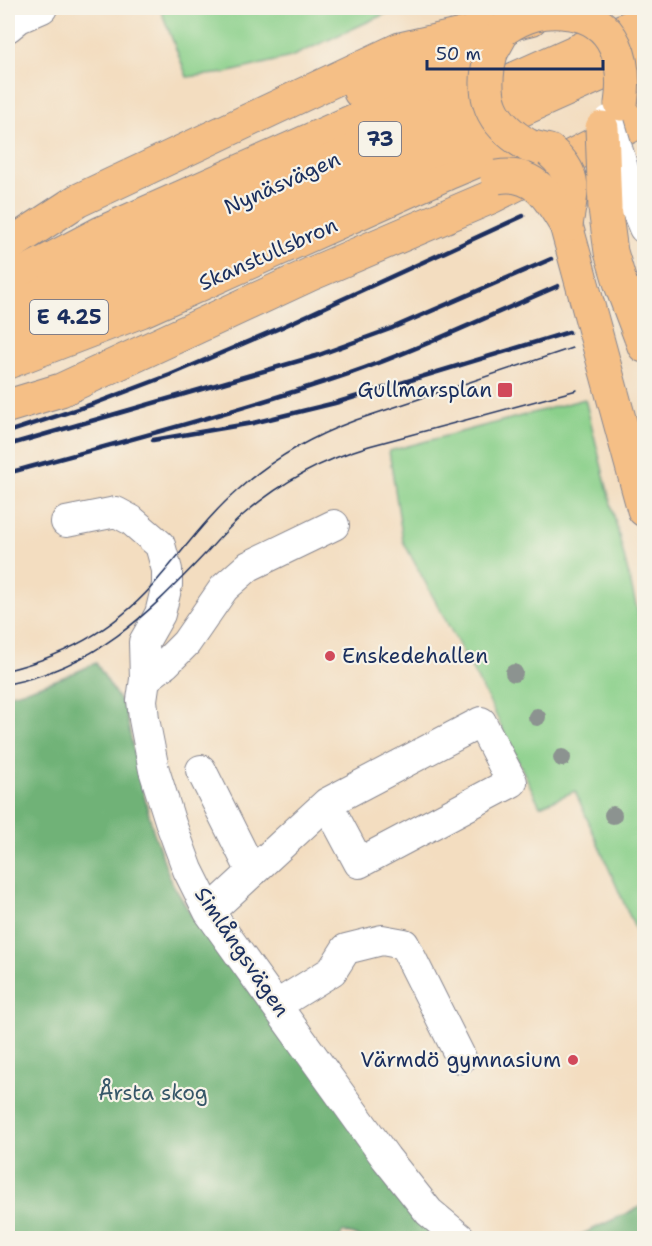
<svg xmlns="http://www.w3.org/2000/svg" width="652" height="1246" viewBox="0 0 652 1246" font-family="'Shantell Sans',sans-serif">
	<rect width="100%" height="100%" fill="#f7f3e8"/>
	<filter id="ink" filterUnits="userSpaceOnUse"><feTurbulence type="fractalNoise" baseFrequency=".0167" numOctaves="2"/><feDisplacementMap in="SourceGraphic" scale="12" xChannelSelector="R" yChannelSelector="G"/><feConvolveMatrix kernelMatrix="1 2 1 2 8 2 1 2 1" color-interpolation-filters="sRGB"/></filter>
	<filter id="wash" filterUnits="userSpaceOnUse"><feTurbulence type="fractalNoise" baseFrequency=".008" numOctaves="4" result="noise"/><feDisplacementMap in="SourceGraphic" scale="24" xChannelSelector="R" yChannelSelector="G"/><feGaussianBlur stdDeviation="1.35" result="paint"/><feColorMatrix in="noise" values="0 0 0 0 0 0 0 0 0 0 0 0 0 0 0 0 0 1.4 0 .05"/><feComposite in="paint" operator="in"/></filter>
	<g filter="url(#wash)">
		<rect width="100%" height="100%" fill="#f3ddc0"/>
		<path fill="#8bd08b" stroke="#538074" stroke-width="1.5" d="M160,8H398L291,57L226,73L187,77Z
			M585,399L644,637V949L575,791L540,806L488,699L403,541L389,451Z"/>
		<path fill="#70b277" stroke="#46706a" stroke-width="1.5" d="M96,663L125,709L138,772L153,830L171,881L195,921L280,1018L444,1238H364L343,1232L340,1238H8V695C39,687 67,677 96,663Z
			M644,1205V1238H574Z"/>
	</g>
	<g filter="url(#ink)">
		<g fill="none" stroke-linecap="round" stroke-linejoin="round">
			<defs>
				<path id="minor" d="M8,27L19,18L42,8
					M632,199L644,228
					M66,522L116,512L131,520L160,545L167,570V585L160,614L144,642L145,679L142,700L144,719L154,770L171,824L188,870L209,912L386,1158L429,1212L460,1238
					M145,679L166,663L186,643L224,588L249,566L334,525
					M201,770L252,872
					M209,912L327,803L481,722L512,782L359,863L327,803
					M277,1005L332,971L346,949L382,940L404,944L461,1058"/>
				<path id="major" d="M605,208L611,252L620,282L644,346
					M566,225L644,510
					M8,282L101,233L459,74L491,53L501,35
					M8,362L141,311L450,172L500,151L529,146L549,151"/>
				<path id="highway" d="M360,92L450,53
					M621,104L644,87
					M8,246L77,201L400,49L531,19
					M8,314L53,288L116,257L644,21
					M8,352L51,326L131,284L644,55
					M8,406L61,390L311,274L491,197L644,119"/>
			</defs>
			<use href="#minor" stroke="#87868f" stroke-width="32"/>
			<use href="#major" stroke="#87868f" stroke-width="35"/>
			<use href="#highway" stroke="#87868f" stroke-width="35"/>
			<use href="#minor" stroke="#fff" stroke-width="30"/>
			<use href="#major" stroke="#f5bf86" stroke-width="33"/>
			<use href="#highway" stroke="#f5bf86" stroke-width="33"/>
			<path stroke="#1b2f5e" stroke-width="1.5" d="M8,670C68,655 120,626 160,577C186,547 209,515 239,489C273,458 313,436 356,420L572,348
				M8,684C96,666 145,617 205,554C217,541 229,527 243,515C280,483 322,460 369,446L577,390"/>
			<path stroke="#1b2f5e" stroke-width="4.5" d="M8,432L96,403L170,375L282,327L523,216
				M153,440L253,423L335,403L569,332
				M8,445L316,356L390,329L551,259
				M8,473C121,442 236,412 348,374C420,349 488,316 558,286"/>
			<defs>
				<path id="minor-bridge" d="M609,121L632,199"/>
				<path id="major-bridge" d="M504,29C524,15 544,9 569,13C616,19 627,62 621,104
					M491,53C480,98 490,123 529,146
					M602,128L605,208
					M550,151C579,176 571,192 566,225"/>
				<path id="highway-bridge" d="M497,177C534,170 550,198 566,225"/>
			</defs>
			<use href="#minor-bridge" stroke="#87868f" stroke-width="32" stroke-linecap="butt"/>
			<use href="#major-bridge" stroke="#87868f" stroke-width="35" stroke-linecap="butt"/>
			<use href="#highway-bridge" stroke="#87868f" stroke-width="35" stroke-linecap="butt"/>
			<use href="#minor-bridge" stroke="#fff" stroke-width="30"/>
			<use href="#major-bridge" stroke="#f5bf86" stroke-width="33"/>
			<use href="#highway-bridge" stroke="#f5bf86" stroke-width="33"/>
		</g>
		<g fill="#8c9390">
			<circle cx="514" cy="673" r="9"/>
			<circle cx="537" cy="717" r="9"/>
			<circle cx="562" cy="758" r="9"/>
			<circle cx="613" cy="815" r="9"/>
		</g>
	</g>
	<g fill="#d1495b" stroke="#f7f3e8" stroke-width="2">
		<rect x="497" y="382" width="16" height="16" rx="3"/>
		<circle cx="330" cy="656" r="6"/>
		<circle cx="573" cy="1060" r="6"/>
	</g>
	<g text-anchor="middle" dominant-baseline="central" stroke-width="4.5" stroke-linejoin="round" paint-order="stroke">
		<g fill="#f7f3e8" stroke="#5d6a87" stroke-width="1.5">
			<rect x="359" y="122" width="42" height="34" rx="4.5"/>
			<rect x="30" y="300" width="78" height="34" rx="4.5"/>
		</g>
		<g font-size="20" font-weight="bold" fill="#1b2f5e">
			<text x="380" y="139">73</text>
			<text x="69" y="317">E 4.25</text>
		</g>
		<g font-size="21" fill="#1b2f5e" stroke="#f7f3e8">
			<text transform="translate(282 183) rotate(-24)">Nynäsvägen</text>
			<text transform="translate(268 254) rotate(-24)">Skanstullsbron</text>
			<text transform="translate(242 952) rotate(56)">Simlångsvägen</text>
		</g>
		<g font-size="21" fill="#1b2f5e" stroke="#f7f3e8" text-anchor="end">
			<text x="492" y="390">Gullmarsplan</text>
			<text x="342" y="656" text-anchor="start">Enskedehallen</text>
			<text x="561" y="1060">Värmdö gymnasium</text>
		</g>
		<g font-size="21" fill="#375769" stroke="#f7f3e8">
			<text x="153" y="1093">Årsta skog</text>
		</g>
	</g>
	<rect width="652" height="1246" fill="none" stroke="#f7f3e8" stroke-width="30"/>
	<path d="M427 60v9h176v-9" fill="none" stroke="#1b2f5e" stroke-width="3"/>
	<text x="436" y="60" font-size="18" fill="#1b2f5e" stroke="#f7f3e8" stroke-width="4.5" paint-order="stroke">50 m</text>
</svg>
